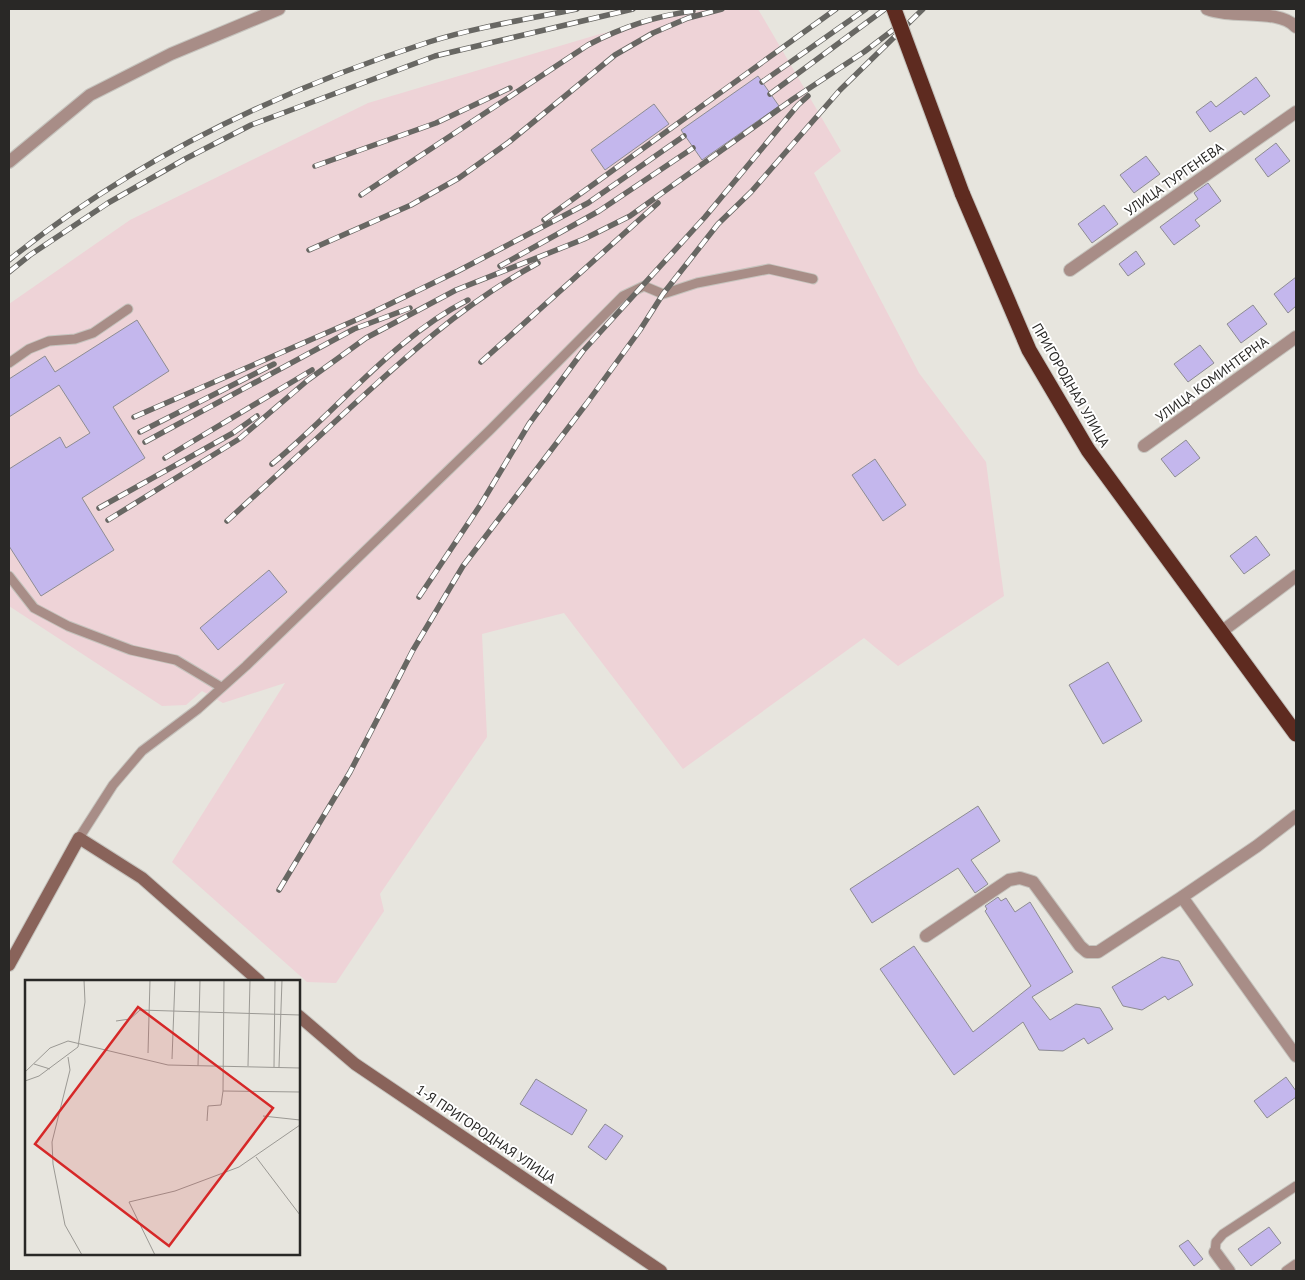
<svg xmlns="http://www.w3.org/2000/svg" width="1305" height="1280" viewBox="0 0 1305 1280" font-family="'PT Sans',sans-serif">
	<rect width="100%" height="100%" fill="#e7e5de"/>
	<path fill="#eed3d7" d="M707,9H758L841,151L814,173L919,373L986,462L1004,596L898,666L864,638L683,769L564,613L482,634L487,737L380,894L384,911L336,983L307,982L172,862L285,683L223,703L202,691L186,705L162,706L9,606V304L130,220L368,103L600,34Z"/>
	<path fill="#c4b7ed" stroke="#8d8c92" d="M758,76L779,106L702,160L681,130Z
		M1256,77L1270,96L1244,115L1241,111L1210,132L1196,112L1211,101L1216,107Z
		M654,104L669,124L605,170L591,150Z
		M1276,143L1290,161L1268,177L1255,159Z
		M1146,156L1160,174L1134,193L1120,175Z
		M1208,183L1221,201L1195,220L1200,226L1174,245L1160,227L1198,199L1194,193Z
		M1104,205L1118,224L1092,243L1078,224Z
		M1136,251L1145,264L1128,276L1119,264Z
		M1296,277V306L1288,313L1274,294Z
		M1253,305L1267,324L1241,343L1227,324Z
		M137,320L169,371L113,407L145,458L82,498L114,550L41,596L9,546V469L60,437L66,448L90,433L59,385L9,417V379L45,356L55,372Z
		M1200,345L1214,363L1188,382L1174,364Z
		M1186,440L1200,458L1175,477L1161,459Z
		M875,459L906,505L883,521L852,475Z
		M1256,536L1270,555L1244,574L1230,556Z
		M269,570L287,592L218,650L200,628Z
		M1108,662L1142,721L1103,744L1069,685Z
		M978,806L1000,841L971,860L988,884L975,893L958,868L872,923L850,889Z
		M998,897L1001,901L1006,898L1015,912L1030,902L1073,972L1032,997L1050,1020L1076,1004L1100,1008L1113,1029L1088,1044L1084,1038L1063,1051L1039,1050L1023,1022L954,1075L880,969L914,946L973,1032L1031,986L985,911L987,909L985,906Z
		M1162,957L1179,961L1193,985L1168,1000L1165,996L1142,1010L1123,1006L1112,987Z
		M1286,1077L1296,1091V1097L1267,1118L1254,1101Z
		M536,1079L587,1110L572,1135L520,1104Z
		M605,1124L623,1136L606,1160L588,1147Z
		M1269,1227L1281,1243L1251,1266L1238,1249Z
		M1188,1240L1203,1259L1194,1266L1179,1246Z"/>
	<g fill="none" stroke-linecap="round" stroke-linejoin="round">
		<defs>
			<path id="lane" d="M9,363L29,349L49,341L75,339L93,333L128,309
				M9,576L34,608L68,626L131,650L176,660L221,687
				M79,838L113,785L142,751L198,709L246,666L490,430L623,296L644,286L663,294L697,283L769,269L813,279
				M1215,1252L1216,1242L1223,1234L1296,1186
				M1286,1271L1296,1264"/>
			<path id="street" d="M1207,9C1233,19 1278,8 1296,27
				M9,162L90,95L171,54L279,9
				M1070,270L1296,112
				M1144,446L1296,337
				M1221,632L1296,576
				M1296,816L1257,846L1182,897L1296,1056
				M926,936L1009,880L1020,878L1033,882L1080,946L1087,952H1098L1182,897
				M1215,1252L1229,1271"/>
			<path id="secondary" d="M9,965L79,838L142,878L259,981
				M299,1016L355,1064L661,1271"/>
			<path id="highway" d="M962,193L1029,350L1088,450L1296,734"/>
		</defs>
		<use href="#lane" stroke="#c5c3bd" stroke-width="11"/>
		<use href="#street" stroke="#c5c3bd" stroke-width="14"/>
		<use href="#secondary" stroke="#c5c3bd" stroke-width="14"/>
		<use href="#highway" stroke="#c5c3bd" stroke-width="17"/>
		<use href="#lane" stroke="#a88d87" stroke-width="9"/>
		<use href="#street" stroke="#a88d87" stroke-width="12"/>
		<use href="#secondary" stroke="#89635a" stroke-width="12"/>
		<use href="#highway" stroke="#5e2b20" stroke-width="15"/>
		<defs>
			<path id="rail" d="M762,82L866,9
				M770,94L885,9
				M315,166L436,123L510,88
				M361,195L588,45C622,27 655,16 693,11
				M544,220L836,9
				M309,250L411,205L459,178L509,142L615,55L653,33L688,18L722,9
				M9,260C132,161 279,90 429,42C477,27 528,19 577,9
				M500,266L599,211L693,148
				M9,272L30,255L108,203L185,159L251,125L435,56L633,9
				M481,362L658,203
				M134,417L365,316L458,271L588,203L684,136
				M140,432L274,364
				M145,442L354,329L410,308
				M165,458L312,370
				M272,464C337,411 393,338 468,300
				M99,508L233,433L257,416
				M108,520L239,439L308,380L366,338L456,290L584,239L630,216L793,99L864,52L893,30
				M227,521C264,487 301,453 338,419C402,360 461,305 538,263
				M419,597L481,504L529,424L583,351L705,217L798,105L808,96
				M279,890L350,772L413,650L463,566L587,403L640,330L663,294L718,224L751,192L840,90L923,9"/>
		</defs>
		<use href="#rail" stroke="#686763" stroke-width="5.5"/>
		<use href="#rail" stroke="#fff" stroke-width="4" stroke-dasharray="11" stroke-linecap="butt"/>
		<defs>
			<path id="highway-bridge" d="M894,9L962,193"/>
		</defs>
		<use href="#highway-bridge" stroke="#c5c3bd" stroke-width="17" stroke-linecap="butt"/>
		<use href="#highway-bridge" stroke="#5e2b20" stroke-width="15"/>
	</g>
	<g text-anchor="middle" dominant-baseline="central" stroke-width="4" stroke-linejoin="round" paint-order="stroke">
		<g font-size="14" fill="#292826" stroke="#fff">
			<text transform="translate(1174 179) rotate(-35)">УЛИЦА ТУРГЕНЕВА</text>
			<text transform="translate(1212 379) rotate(-36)">УЛИЦА КОМИНТЕРНА</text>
			<text transform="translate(1071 385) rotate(60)">ПРИГОРОДНАЯ УЛИЦА</text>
			<text transform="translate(486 1134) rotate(34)">1-Я ПРИГОРОДНАЯ УЛИЦА</text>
		</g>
	</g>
	<g transform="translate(25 980)">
		<rect width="275" height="275" fill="#e7e5de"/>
		<path fill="none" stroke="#9b9994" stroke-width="1" d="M199,0L198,111L275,112M91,41L105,39L115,30L275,35M123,73L125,0M43,77L45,90L27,162L28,184L40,245L57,275M147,79L150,0M9,84L25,89M173,86L175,0M223,86L225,0M249,87L250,0M254,87L257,0M0,92L25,68L43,61L143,85L275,88M0,101L14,96L53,67L60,22L59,0M238,136L275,140M182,141L183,126L196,125L198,111M231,177L275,235M130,275L104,222L150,211L214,187L275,145"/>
		<path fill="#d62828" fill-opacity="0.15" stroke="#d62828" stroke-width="2.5" d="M113,27L248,128L144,266L10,164Z"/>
		<rect width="275" height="275" fill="none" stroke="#292826" stroke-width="2.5"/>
	</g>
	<rect width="1305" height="1280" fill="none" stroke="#292826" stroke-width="20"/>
</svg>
